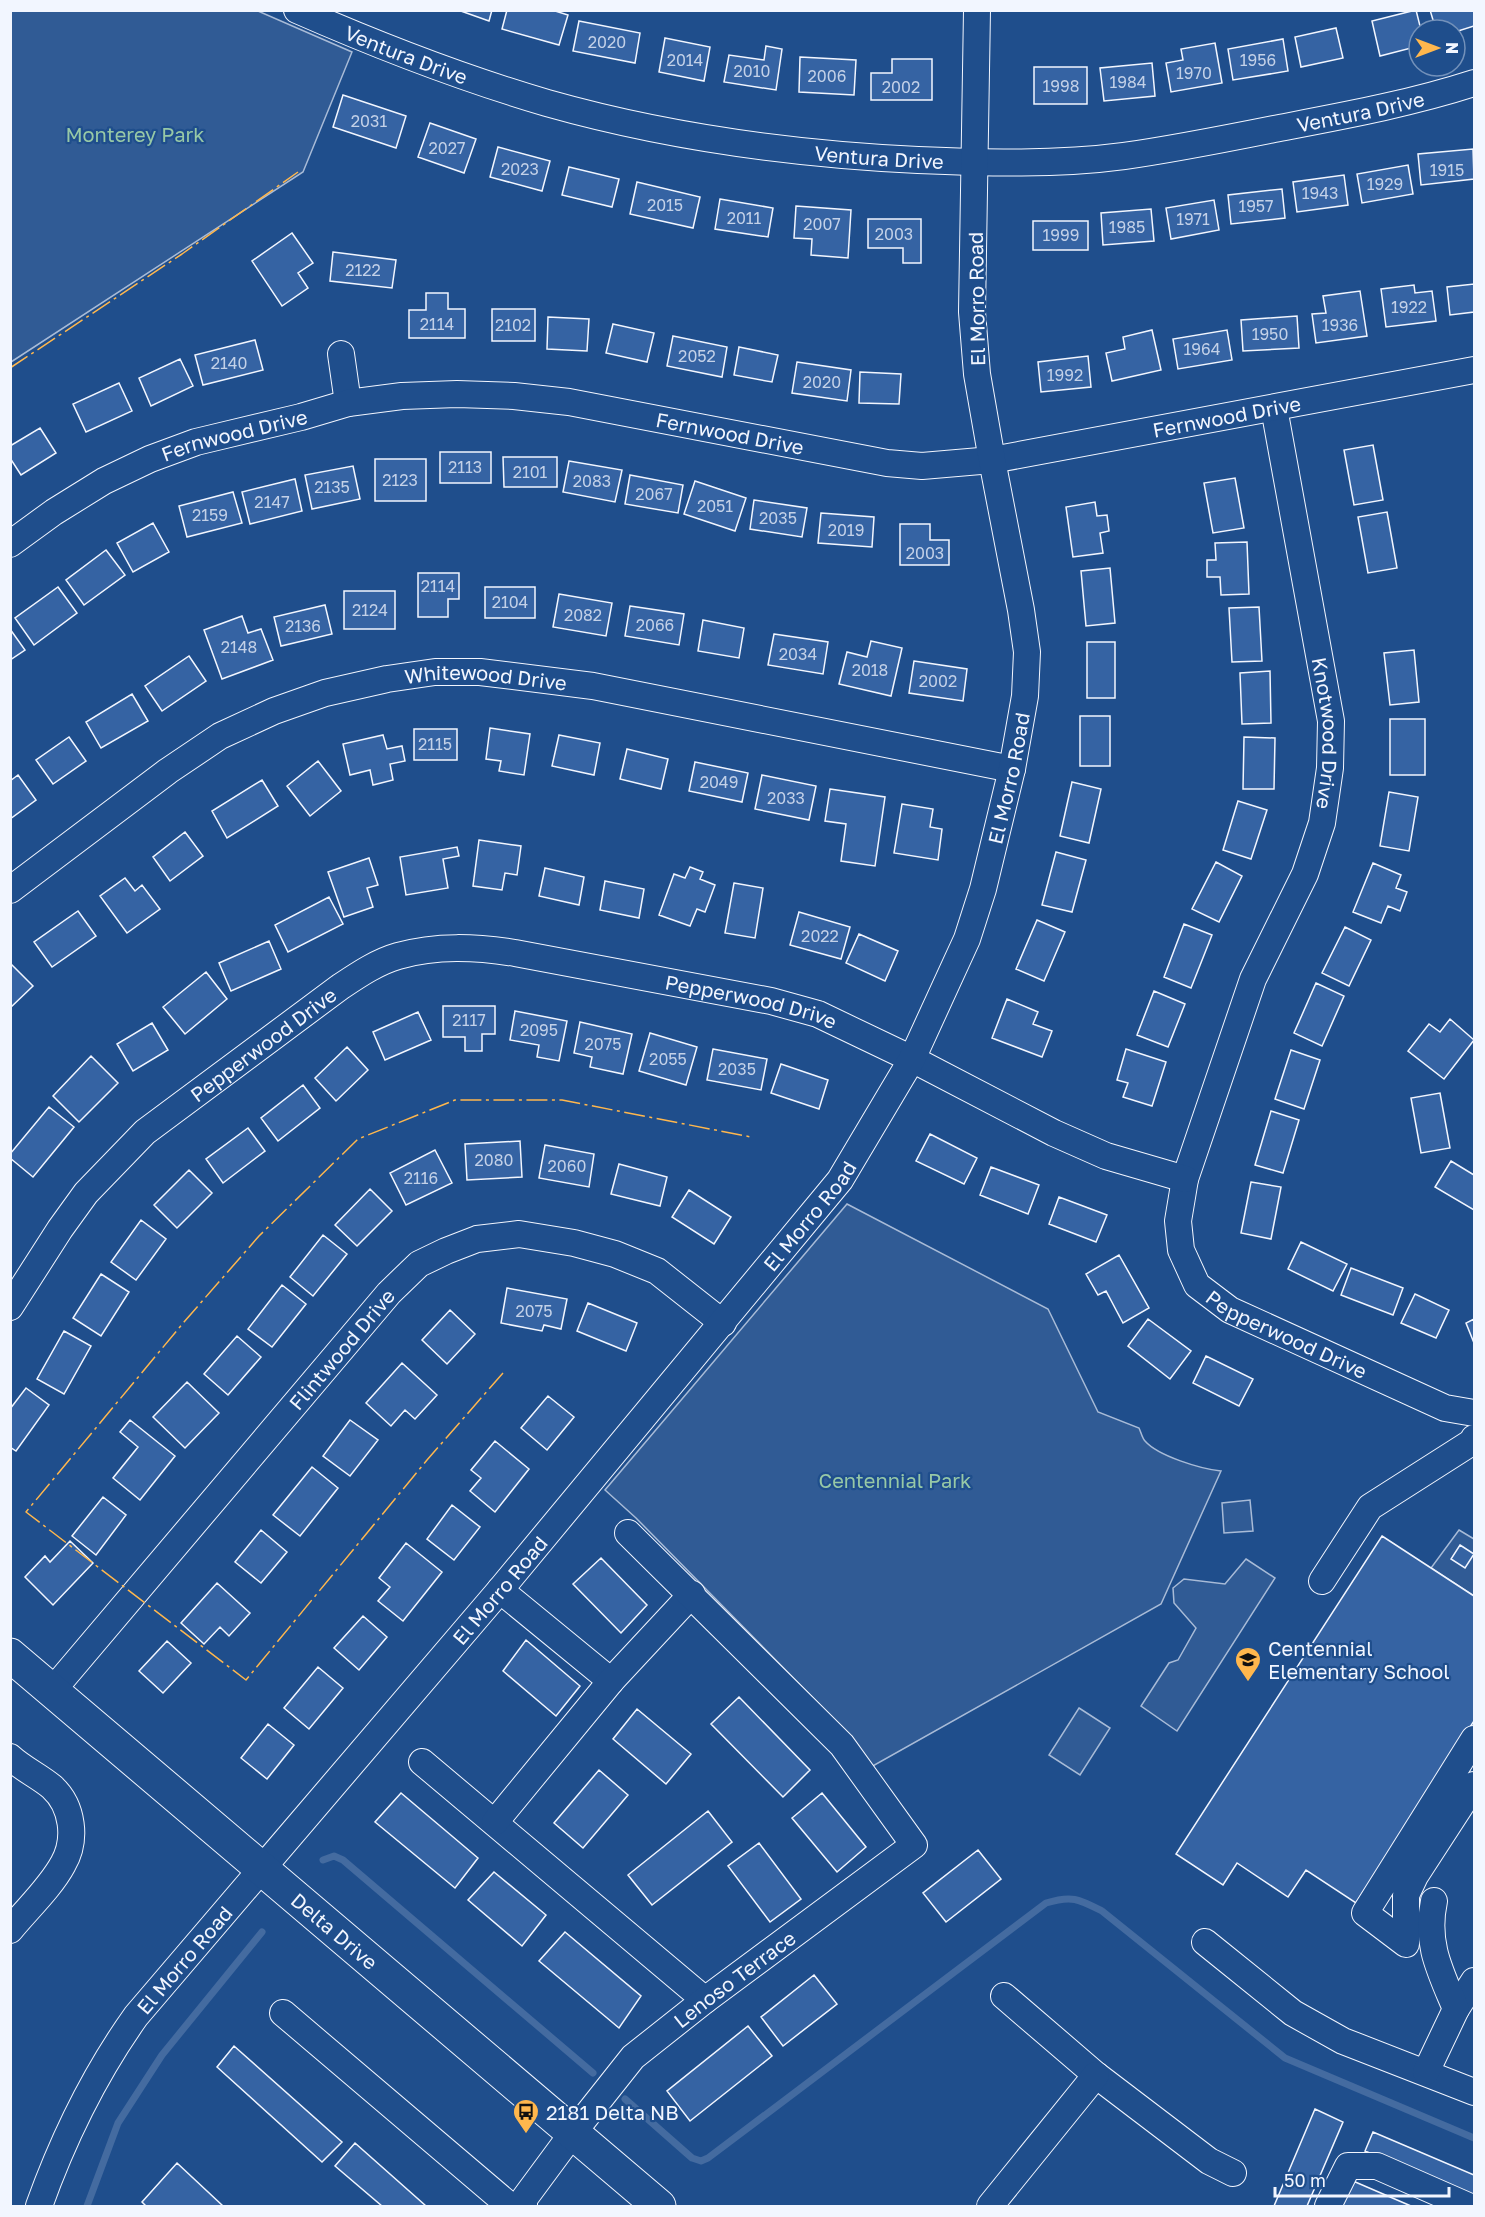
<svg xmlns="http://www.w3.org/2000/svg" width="1485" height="2217" viewBox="0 0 1485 2217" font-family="'Golos Text',sans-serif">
	<rect width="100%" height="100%" fill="#1f4e8c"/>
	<path fill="#305b95" stroke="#a8bbd7" stroke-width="1.5" d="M10,11H258L352,52L303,172L11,362Z
		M847,1204L1048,1309L1098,1412L1139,1428C1141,1432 1142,1438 1145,1441C1158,1456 1201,1469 1221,1471L1161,1604L871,1767L819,1704L636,1518L605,1490Z
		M1250,1500L1253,1531L1224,1533L1222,1503Z
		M1459,1530L1474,1539V1596L1431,1568Z
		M1246,1559L1275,1578L1177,1731L1141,1706L1169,1663L1178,1660L1196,1628L1174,1603L1173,1588L1184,1579L1225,1584Z
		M1079,1708L1110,1728L1080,1775L1049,1755Z"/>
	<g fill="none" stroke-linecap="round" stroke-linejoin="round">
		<path stroke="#446ba0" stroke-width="7" d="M323,1860L334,1856L343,1860L593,2073
			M625,2099L692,2158L701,2161L708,2158L1046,1903C1072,1895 1079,1899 1102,1911L1285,2058L1474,2138
			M87,2206L118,2123L162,2055L262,1932"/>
	</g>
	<path fill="#3563a3" stroke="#f2f6ff" stroke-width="1.5" d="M458,10H492L489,21Z
		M507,10H552L568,15L559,45L502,29Z
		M1416,10L1421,30H1419V46L1380,56L1372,21Z
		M1430,10H1474V26L1455,32V30H1436Z
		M579,21L640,33L635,63L573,51Z
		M1336,28L1343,58L1301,67L1295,37Z
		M665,38L710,47L704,81L659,72Z
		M1283,39L1288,71L1233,80L1228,49Z
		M1215,43L1222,83L1171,92L1166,63L1183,60L1181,49Z
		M766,46L782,49L776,90L724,82L729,55L764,60Z
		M800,57L856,60L854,95L799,92Z
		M892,59H932V100H871V73H892Z
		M1152,63L1155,96L1104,101L1100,68Z
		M1034,67H1087V104H1034Z
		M343,95L406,116L396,148L333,127Z
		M430,123L476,139L464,173L418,157Z
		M498,147L550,161L542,191L490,177Z
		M1473,149L1474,179L1421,185L1418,154Z
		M1408,165L1413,194L1362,203L1357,174Z
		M569,167L619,179L612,207L562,195Z
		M1344,175L1348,205L1297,212L1293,182Z
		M637,182L700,197L693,228L630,214Z
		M1282,189L1285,218L1231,224L1228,195Z
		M720,199L773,208L768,237L715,229Z
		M1214,200L1219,230L1171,239L1166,208Z
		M796,206L851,210L848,258L811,255L812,239L794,238Z
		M1151,209L1154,241L1103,245L1101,213Z
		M868,219H921V263H903V248H868Z
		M1033,221H1088V250H1033Z
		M292,233L313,263L298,273L308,288L282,306L252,261Z
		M333,252L396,260L392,288L330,281Z
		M1474,284V312L1450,315L1447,287Z
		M1414,285L1415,293L1432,291L1436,321L1386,327L1381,289Z
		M1360,291L1367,336L1316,343L1312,314L1326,313L1323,296Z
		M426,293H448V309H465V338H409V310H426Z
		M492,309H535V341H492Z
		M1297,316L1299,348L1243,351L1241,320Z
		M548,317L589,319L587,351L547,349Z
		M613,324L654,333L647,362L606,353Z
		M1152,330L1161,370L1112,381L1106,353L1125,349L1123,337Z
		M1227,330L1232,360L1178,369L1173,339Z
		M673,336L727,347L722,377L667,366Z
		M255,340L263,370L203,385L195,355Z
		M739,347L778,355L772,382L734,375Z
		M1088,356L1091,387L1041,392L1038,362Z
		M180,359L193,386L151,406L139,378Z
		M797,362L851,370L847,401L792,393Z
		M860,372L901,374L899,404L859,403Z
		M119,383L132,411L86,432L73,404Z
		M40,428L56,453L21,475L10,458V446Z
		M1373,445L1383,500L1354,505L1344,450Z
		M440,452H491V483H440Z
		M503,457H557V487H504Z
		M375,459H426V501H375Z
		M569,461L622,470L615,502L563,492Z
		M353,466L360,499L312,509L305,475Z
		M630,475L683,485L678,513L625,504Z
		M1235,478L1244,528L1213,533L1204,483Z
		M295,479L302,511L250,524L242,492Z
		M695,481L746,498L735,531L684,514Z
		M233,492L242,523L187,537L179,506Z
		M754,500L807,508L802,537L750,529Z
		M1095,502L1097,516L1107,515L1109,531L1100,533L1103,553L1073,557L1066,507Z
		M1387,512L1397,568L1368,573L1358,517Z
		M821,513L874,517L872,547L818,543Z
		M153,523L169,552L133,572L117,543Z
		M900,524H930V540H949V565H900Z
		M1247,542L1249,594L1221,595L1220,577H1207V560H1216L1215,543Z
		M106,550L125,575L84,605L66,580Z
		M1110,568L1115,623L1086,626L1081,571Z
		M418,573H459V599H448V617H418Z
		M58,587L77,613L34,645L15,618Z
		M485,587H535V618H485Z
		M344,591H395V629H344Z
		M559,594L612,603L606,636L553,627Z
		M325,605L332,634L281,646L274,617Z
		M630,606L684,614L679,645L625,636Z
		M1259,607L1262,661L1232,662L1229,608Z
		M242,616L248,633L261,629L273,660L222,679L204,630Z
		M703,620L744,628L739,658L698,651Z
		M10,629L25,650L10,660Z
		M774,634L828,642L823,674L768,665Z
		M871,641L902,648L891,696L839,684L847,652L867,657Z
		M1087,642H1115V698H1087Z
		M1414,650L1419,702L1390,705L1384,653Z
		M189,656L206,681L162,711L145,686Z
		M914,661L967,669L963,701L909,693Z
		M1270,671L1271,723L1242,724L1240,673Z
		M132,694L148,721L101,748L86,722Z
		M1080,716H1110V766H1080Z
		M1390,719H1425V775H1390Z
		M490,728L530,734L524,775L499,771L501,761L486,759Z
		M414,729H457V760H414Z
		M383,735L387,749L402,746L405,761L390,764L393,780L373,785L370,770L350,775L343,744Z
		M559,735L600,743L594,775L552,766Z
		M69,737L86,761L53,784L36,760Z
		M1244,737L1275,738L1274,789H1243Z
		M627,749L668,759L661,789L620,779Z
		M318,761L341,791L310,816L287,786Z
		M695,762L748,773L742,802L689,791Z
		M18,775L36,800L10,819V781Z
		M762,775L816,786L809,820L755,809Z
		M262,780L278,806L227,838L212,811Z
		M1072,782L1101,789L1089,843L1060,836Z
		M830,789L885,797L875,866L841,861L846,824L825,821Z
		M1389,792L1418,797L1409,851L1380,846Z
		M1238,801L1267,810L1251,859L1223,850Z
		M902,804L933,809L930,827L942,829L938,860L894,853Z
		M185,832L203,856L170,881L153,857Z
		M479,840L521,846L517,875L505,873L502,890L473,886Z
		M457,847L459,856L443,859L448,888L406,895L400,857Z
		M1056,852L1086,860L1072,912L1042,905Z
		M369,858L378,885L367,888L373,907L344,917L328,872Z
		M1216,862L1242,876L1219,922L1192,909Z
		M1373,863L1401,875L1396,888L1407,892L1400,911L1388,906L1381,923L1353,912Z
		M690,867L703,872L700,879L715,885L705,912L697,909L690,926L659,915L674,874L685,878Z
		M545,868L584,877L579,905L539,896Z
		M125,878L135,891L142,885L160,909L127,933L100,896Z
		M605,881L644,889L639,918L600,910Z
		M734,883L763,888L755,938L725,933Z
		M329,897L343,924L288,952L275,925Z
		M78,911L96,936L52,967L34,942Z
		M799,912L850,927L841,959L790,945Z
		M1037,920L1065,932L1044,981L1016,969Z
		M1184,924L1212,935L1191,988L1164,977Z
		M1345,927L1371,940L1349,986L1322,973Z
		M859,934L898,951L885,981L846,963Z
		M269,941L281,969L231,991L219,963Z
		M10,963L33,986L10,1008Z
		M206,972L227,999L185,1034L163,1007Z
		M1316,983L1344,996L1322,1046L1294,1033Z
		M1154,991L1185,1004L1168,1047L1137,1035Z
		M1007,999L1038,1012L1033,1024L1052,1031L1042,1057L992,1038Z
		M443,1006H495V1034H482V1051H465V1037H443Z
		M515,1011L567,1021L559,1061L537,1057L539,1045L510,1040Z
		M418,1012L431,1040L385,1060L373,1032Z
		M1450,1019L1474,1040L1444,1079L1408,1051L1429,1024L1440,1032Z
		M580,1022L632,1034L623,1074L590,1067L592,1057L574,1053Z
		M152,1023L168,1050L133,1071L117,1044Z
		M650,1033L697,1047L686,1085L639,1071Z
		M347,1047L368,1070L336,1101L315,1078Z
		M713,1049L767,1059L761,1090L707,1080Z
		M1126,1049L1166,1062L1152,1106L1123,1097L1128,1083L1117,1080Z
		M1291,1050L1320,1060L1304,1109L1275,1099Z
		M91,1056L118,1083L79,1122L53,1096Z
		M781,1064L828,1080L819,1109L771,1093Z
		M303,1085L320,1108L278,1141L261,1118Z
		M1440,1093L1450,1148L1421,1153L1411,1098Z
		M49,1107L74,1127L33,1177L10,1158V1154Z
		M1271,1111L1299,1120L1283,1173L1255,1165Z
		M248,1128L265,1151L223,1183L206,1159Z
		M930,1134L977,1158L964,1184L916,1161Z
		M520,1141L522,1177L467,1180L465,1144Z
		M545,1145L594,1154L589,1187L539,1178Z
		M435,1150L452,1183L406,1205L390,1173Z
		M1451,1161L1474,1175V1210L1435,1187Z
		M619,1164L667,1177L660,1206L611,1194Z
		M991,1167L1039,1185L1028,1214L980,1195Z
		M189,1170L212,1193L177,1228L154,1205Z
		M1251,1182L1281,1187L1271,1239L1241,1233Z
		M370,1189L392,1211L357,1246L335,1225Z
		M689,1190L731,1217L714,1244L672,1217Z
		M1059,1197L1107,1215L1096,1242L1049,1224Z
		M141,1220L166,1239L136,1280L111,1262Z
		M323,1235L347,1254L313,1296L290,1277Z
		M1301,1242L1347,1264L1333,1291L1288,1269Z
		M1119,1255L1149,1308L1123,1323L1106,1291L1098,1295L1086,1274Z
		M1351,1268L1403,1288L1393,1315L1341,1295Z
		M101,1274L129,1292L101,1336L73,1318Z
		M282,1285L306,1304L272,1347L248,1329Z
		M507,1288L567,1299L561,1329L544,1325L542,1331L501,1323Z
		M1415,1294L1449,1310L1436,1338L1401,1323Z
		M588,1303L637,1323L626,1351L577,1331Z
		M450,1310L475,1334L447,1364L422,1340Z
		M1148,1319L1191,1351L1170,1379L1128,1346Z
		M1474,1319V1343L1466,1323Z
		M64,1331L91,1346L64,1394L37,1379Z
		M237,1336L261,1357L228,1395L204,1374Z
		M1206,1356L1253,1379L1239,1406L1193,1383Z
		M402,1363L437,1395L415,1419L405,1410L391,1426L366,1403Z
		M187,1382L219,1413L185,1448L153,1417Z
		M26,1388L49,1405L16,1451L10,1447V1409Z
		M548,1396L574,1417L547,1450L521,1428Z
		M130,1420L175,1456L140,1500L113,1478L138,1447L120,1432Z
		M350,1420L378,1440L350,1476L323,1456Z
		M495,1441L529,1469L495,1512L470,1491L481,1478L471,1470Z
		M312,1467L338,1488L300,1536L273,1515Z
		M103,1497L126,1515L96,1555L72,1536Z
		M452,1505L480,1527L454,1560L427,1539Z
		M261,1530L287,1552L261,1583L235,1562Z
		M1382,1536L1474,1596V1721L1356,1903L1306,1870L1288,1897L1237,1863L1223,1885L1176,1854Z
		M70,1541L93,1563L53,1605L25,1577L45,1556L50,1562Z
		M406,1543L442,1572L403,1621L378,1601L390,1587L379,1578Z
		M1460,1545L1474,1554L1465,1568L1451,1559Z
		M601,1558L647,1605L621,1633L573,1584Z
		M217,1583L250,1613L229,1636L220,1627L204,1644L181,1623Z
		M363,1616L387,1637L359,1670L334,1648Z
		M526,1640L580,1686L556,1716L503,1671Z
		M167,1641L191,1663L163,1693L139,1671Z
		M318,1667L343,1688L309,1729L284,1708Z
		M739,1697L810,1770L783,1797L711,1724Z
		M637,1709L691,1754L666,1784L613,1739Z
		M268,1724L294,1745L267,1779L241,1758Z
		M599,1770L628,1795L583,1848L554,1823Z
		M401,1793L478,1858L455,1888L375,1822Z
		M822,1793L866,1847L837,1872L792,1818Z
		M708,1811L732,1842L652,1905L628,1875Z
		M759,1843L801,1899L770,1922L728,1866Z
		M978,1850L1001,1879L946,1922L923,1893Z
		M494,1872L546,1915L522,1946L468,1900Z
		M565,1932L641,1996L619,2028L539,1961Z
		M814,1975L837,2004L783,2046L761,2017Z
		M748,2026L772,2056L690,2121L667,2091Z
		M234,2046L342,2142L322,2162L217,2067Z
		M1315,2109L1343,2122L1307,2206H1274Z
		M1373,2132L1474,2175V2198L1365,2151Z
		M355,2143L426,2206H382L335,2166Z
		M177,2163L223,2206H146L142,2202Z
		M1353,2181L1411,2206H1342Z"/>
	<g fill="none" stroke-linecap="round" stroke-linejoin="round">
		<defs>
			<g id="minor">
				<path id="s1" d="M297,10C379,46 462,78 547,103C667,137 794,154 918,160C986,163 1057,165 1124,156C1174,149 1224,139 1274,129C1342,116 1409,104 1474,83"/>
				<path d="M341,354L348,403"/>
				<path id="s2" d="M1274,408L1331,721L1330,768L1322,823L1305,874L1253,979L1185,1179L1178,1221L1181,1250L1197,1285L1230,1310L1445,1408L1474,1413"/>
				<path id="s3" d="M10,544L54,512L104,481L150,459L196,442L301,417L348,403L402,396L457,394L514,396L569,402L887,463L922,466L992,460L1474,370"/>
				<path id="s4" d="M10,890L168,771L220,736L274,711L325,693L387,679L435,672H480L593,686L1012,769"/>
				<path id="s5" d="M10,1307L60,1229L86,1193L145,1132L340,987C358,975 377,962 398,956C437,945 476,947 515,953L771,1001L818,1014L912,1059L1054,1133L1106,1156L1185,1179"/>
				<path d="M1322,1581L1370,1507L1472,1442L1474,1438"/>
				<path d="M500,1590L611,1681"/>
				<path id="s6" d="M52,1691L389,1293L419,1264L446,1251L477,1239L519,1234L574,1243L615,1254L657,1271L723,1323"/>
				<path d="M1474,1739L1365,1913L1406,1944V1895L1415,1876L1474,1785"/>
				<path d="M10,1757C23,1769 39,1776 52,1787C73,1806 77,1840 63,1864C50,1888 27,1909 10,1930"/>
				<path d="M422,1762L705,2000"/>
				<path d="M495,1822L611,1681L692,1594"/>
				<path d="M1205,1942L1293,2013L1343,2041L1474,2092"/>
				<path d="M1004,1996L1096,2075L1209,2161L1233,2173"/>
				<path d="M1456,2009L1474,1981"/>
				<path d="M283,2013L510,2206"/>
				<path d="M1426,2072L1456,2009C1440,1971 1425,1943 1434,1901"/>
				<path id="s7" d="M39,2206C63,2139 94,2075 136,2016L500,1590L840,1180L912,1059L967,939L983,889L1012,769L1025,696L1027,652L1021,610L992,460L977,374L972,312L977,10"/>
				<path id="s8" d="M524,2206V2199L572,2134L633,2057L705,2000L914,1845L842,1745L628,1533"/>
				<path d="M990,2206L1096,2075"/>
				<path d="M1328,2206L1348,2166H1377L1468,2206"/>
			</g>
			<g id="major">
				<path id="s9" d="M10,1655L659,2206"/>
			</g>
		</defs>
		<use href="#minor" stroke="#f2f6ff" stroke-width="28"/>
		<use href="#major" stroke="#f2f6ff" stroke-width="35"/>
		<use href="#minor" stroke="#1f4e8c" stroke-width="26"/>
		<use href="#major" stroke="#1f4e8c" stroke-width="33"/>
		<path stroke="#ffb74d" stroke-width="1.5" stroke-dasharray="21 4.5 3 4.5" stroke-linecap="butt" d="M10,368L182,254L298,172
			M503,1373L427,1460L246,1680L26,1512L184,1322L259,1236L358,1139L455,1100H562L751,1137"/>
	</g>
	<defs>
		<symbol id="school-pin" viewBox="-11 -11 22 30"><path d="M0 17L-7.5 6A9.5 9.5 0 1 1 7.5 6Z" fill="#ffb74d" stroke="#1f4e8c"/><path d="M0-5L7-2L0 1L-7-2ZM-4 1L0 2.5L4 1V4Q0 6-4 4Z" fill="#111"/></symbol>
		<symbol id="bus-pin" viewBox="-11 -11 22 30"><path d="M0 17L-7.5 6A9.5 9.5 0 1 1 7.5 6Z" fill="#ffb74d" stroke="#1f4e8c"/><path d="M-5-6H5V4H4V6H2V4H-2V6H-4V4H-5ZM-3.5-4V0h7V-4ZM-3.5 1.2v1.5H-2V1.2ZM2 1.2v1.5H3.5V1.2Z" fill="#111"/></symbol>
	</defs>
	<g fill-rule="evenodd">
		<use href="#school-pin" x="1233" y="1645" width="30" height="40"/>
		<use href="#bus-pin" x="511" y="2097" width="30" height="40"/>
	</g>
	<g text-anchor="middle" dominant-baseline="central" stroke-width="4.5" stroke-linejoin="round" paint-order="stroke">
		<g font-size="16" fill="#c3d1e8">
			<text x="607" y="42">2020</text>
			<text x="685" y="60">2014</text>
			<text x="1258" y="60">1956</text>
			<text x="752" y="71">2010</text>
			<text x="1194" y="73">1970</text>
			<text x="827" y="76">2006</text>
			<text x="1128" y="82">1984</text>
			<text x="1061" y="86">1998</text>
			<text x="901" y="87">2002</text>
			<text x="369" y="121">2031</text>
			<text x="447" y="148">2027</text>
			<text x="520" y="169">2023</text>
			<text x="1447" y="170">1915</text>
			<text x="1385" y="184">1929</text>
			<text x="1320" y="193">1943</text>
			<text x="665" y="205">2015</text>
			<text x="1256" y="206">1957</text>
			<text x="744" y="218">2011</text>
			<text x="1193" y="219">1971</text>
			<text x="822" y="224">2007</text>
			<text x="1127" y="227">1985</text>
			<text x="894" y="234">2003</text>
			<text x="1061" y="235">1999</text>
			<text x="363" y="270">2122</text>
			<text x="1409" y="307">1922</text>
			<text x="437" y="324">2114</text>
			<text x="513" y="325">2102</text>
			<text x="1340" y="325">1936</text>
			<text x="1270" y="334">1950</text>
			<text x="1202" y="349">1964</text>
			<text x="697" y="356">2052</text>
			<text x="229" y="363">2140</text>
			<text x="1065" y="375">1992</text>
			<text x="822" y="382">2020</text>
			<text x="465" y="467">2113</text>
			<text x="530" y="472">2101</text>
			<text x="400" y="480">2123</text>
			<text x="592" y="481">2083</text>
			<text x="332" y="487">2135</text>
			<text x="654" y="494">2067</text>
			<text x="272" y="502">2147</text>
			<text x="715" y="506">2051</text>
			<text x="210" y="515">2159</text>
			<text x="778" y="518">2035</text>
			<text x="846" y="530">2019</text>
			<text x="925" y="553">2003</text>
			<text x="438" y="586">2114</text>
			<text x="510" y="602">2104</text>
			<text x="370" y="610">2124</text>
			<text x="583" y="615">2082</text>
			<text x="655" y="625">2066</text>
			<text x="303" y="626">2136</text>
			<text x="239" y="647">2148</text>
			<text x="798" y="654">2034</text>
			<text x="870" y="670">2018</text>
			<text x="938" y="681">2002</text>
			<text x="435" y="744">2115</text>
			<text x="719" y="782">2049</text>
			<text x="786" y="798">2033</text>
			<text x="820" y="936">2022</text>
			<text x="469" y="1020">2117</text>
			<text x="539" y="1030">2095</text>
			<text x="603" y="1044">2075</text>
			<text x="668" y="1059">2055</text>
			<text x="737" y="1069">2035</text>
			<text x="494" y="1160">2080</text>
			<text x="567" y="1166">2060</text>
			<text x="421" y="1178">2116</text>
			<text x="534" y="1311">2075</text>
		</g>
		<g font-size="20" fill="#f2f6ff" stroke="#1f4e8c">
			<text stroke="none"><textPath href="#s1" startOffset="118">Ventura Drive</textPath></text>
			<text stroke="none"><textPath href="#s1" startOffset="1090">Ventura Drive</textPath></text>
			<text stroke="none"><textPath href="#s1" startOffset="604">Ventura Drive</textPath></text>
			<text transform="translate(976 299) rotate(-91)">El Morro Road</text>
			<text stroke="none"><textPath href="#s3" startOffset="1260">Fernwood Drive</textPath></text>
			<text stroke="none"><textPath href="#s3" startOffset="756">Fernwood Drive</textPath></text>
			<text stroke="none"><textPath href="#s3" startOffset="252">Fernwood Drive</textPath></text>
			<text stroke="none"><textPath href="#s4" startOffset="537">Whitewood Drive</textPath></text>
			<text stroke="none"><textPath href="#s2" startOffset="330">Knotwood Drive</textPath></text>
			<text stroke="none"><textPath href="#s7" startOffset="1746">El Morro Road</textPath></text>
			<text stroke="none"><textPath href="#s5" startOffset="890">Pepperwood Drive</textPath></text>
			<text stroke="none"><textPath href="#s5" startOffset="369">Pepperwood Drive</textPath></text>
			<text stroke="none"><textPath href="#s7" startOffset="1260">El Morro Road</textPath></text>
			<text stroke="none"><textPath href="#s2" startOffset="1016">Pepperwood Drive</textPath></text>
			<text stroke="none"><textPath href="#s6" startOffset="448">Flintwood Drive</textPath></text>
			<text stroke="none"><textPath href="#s7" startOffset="774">El Morro Road</textPath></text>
			<text stroke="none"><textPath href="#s9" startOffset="426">Delta Drive</textPath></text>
			<text stroke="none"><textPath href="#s7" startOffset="288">El Morro Road</textPath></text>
			<text stroke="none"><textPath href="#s8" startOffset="314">Lenoso Terrace</textPath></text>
		</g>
		<g font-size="20" fill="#97c8a6" stroke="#1f4e8c">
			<text x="135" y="134">Monterey Park</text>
			<text x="895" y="1480">Centennial Park</text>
		</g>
		<g font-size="20" fill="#f2f6ff" stroke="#1f4e8c" text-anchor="start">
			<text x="1268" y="1648">Centennial<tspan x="1268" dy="23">Elementary School</tspan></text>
			<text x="546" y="2112">2181 Delta NB</text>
		</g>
	</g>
	<rect width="1485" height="2217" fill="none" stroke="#f2f6ff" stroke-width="24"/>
	<g transform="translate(1437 48) rotate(90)"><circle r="28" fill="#1f4e8c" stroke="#7391ba" stroke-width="1.5"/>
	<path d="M0-4.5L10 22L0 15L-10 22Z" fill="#ffb74d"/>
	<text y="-9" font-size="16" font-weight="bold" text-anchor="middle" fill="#f2f6ff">N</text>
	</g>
	<path d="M1275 2187v9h174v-9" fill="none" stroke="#f2f6ff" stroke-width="3"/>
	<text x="1284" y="2187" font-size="18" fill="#f2f6ff" stroke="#1f4e8c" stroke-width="4.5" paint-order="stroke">50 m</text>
</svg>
